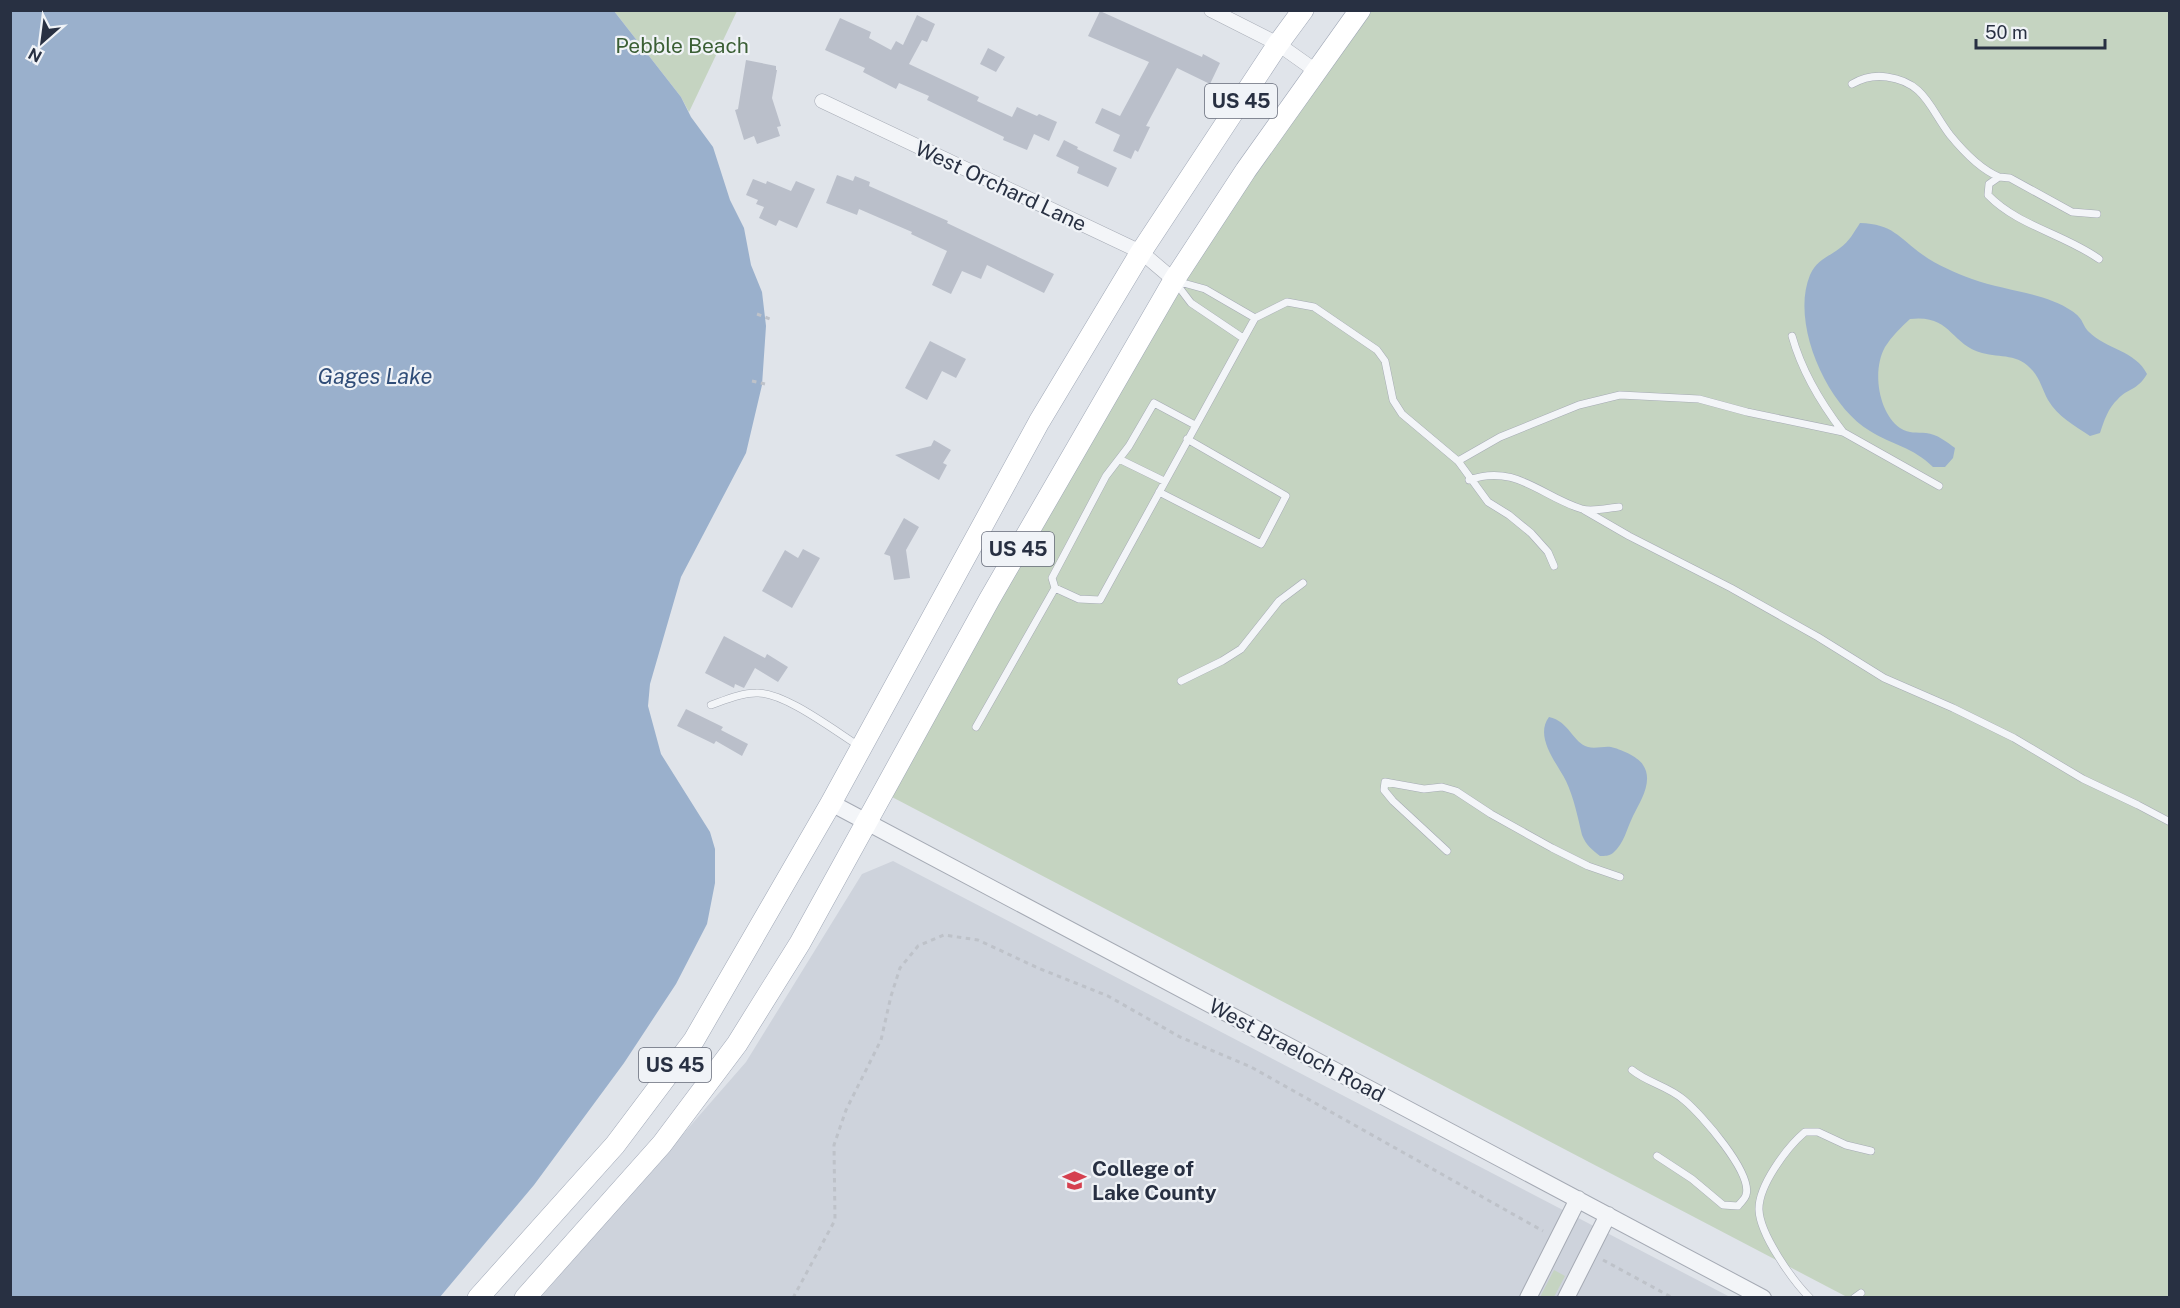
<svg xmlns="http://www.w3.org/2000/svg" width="2180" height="1308" viewBox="0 0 2180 1308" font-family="'Public Sans',sans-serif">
	<rect width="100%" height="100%" fill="#e0e4ea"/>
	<path fill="#ced3dc" d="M893,861L1730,1297L540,1298L746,1062L862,874Z"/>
	<path fill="#c5d4c1" d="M614,11H737L689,112L681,97Z
		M1363,11H2169V1297H1847L892,797L1185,265Z
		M1554,1270L1565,1276L1554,1297H1540Z"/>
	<path fill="#9ab0cc" d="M10,11H614L681,97L691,117L713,147L730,200L744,228L751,265L762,292L766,326L762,385L746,453L681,577L650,684L648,706L661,754L710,832L715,849V883L707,924L676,984L624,1063L534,1185L440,1297H11Z
		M1860,223C1893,224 1898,237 1923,255C1937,265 1956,273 1972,279C2004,291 2044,292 2072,311C2084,319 2082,325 2089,332C2106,349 2136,351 2147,374C2137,391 2128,388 2118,399C2108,408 2104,421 2100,433L2090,436C2074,425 2058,417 2048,400C2043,391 2040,379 2033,371C2018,353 2001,358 1982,353C1950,344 1951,314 1910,319C1901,327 1892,336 1885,347C1872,370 1878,412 1900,428C1910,434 1916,432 1926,433C1937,434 1947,442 1955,448L1953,458L1945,467H1933C1913,447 1892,445 1870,431C1827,406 1790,323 1810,275C1817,259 1829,257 1840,248C1849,242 1854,232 1860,223Z
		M1549,717C1569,721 1573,743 1588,747C1595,749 1604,746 1611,747C1620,749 1639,757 1643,765C1654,781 1640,802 1633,816C1627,828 1624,844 1613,853C1609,856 1605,856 1600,856C1592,850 1586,845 1582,835C1578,818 1574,798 1566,781C1557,763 1534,737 1549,717Z"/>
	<path fill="#babfca" d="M1100,11L1202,57L1203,54L1220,63L1210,84L1177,68L1146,126L1150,127L1138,152L1135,150L1131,159L1113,151L1120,135L1095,123L1102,108L1120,116L1149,62L1088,36Z
		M917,15L935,24L927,42L922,40L909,64L979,97L977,101L1012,117L1017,107L1037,116L1039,114L1057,122L1049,141L1034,134L1027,150L1003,140L1004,137L927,100L929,96L899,83L896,89L863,72L865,68L825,50L840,18L871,32L869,38L891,50L896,41L903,45Z
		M988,48L1005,57L996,72L980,64Z
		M746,60L776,66V70H777L772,98L781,126L777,127L780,136L757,144L754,136L744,140L735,110L738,109Z
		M1064,140L1078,147L1077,149L1117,168L1108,187L1077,173L1079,167L1056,156Z
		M837,175L853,181L855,176L870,182L869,186L948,221L947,223L1054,274L1044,293L987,265L981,279L962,271L951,294L932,285L947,251L911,234L912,232L859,209L857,215L826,203Z
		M753,179L766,184L767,181L791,191L796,181L815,189L797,228L779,220L776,226L759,218L764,207L756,204L758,200L746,195Z
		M930,341L966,359L956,378L942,371L927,400L905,388Z
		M934,440L951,450L943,463L947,465L939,480L895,455L931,446Z
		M904,518L919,527L906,550L910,578L894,580L890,556L884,554Z
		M803,549L820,558L792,608L762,591L785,550L798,558Z
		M724,636L765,658L767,654L788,667L778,682L755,668L744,688L735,684L734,688L705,673Z
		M686,709L723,727L721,730L748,744L742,756L716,741L714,744L677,726Z"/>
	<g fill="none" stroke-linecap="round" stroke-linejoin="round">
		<defs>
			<path id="service" d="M1852,84C1864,77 1874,75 1887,77C1925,82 1930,109 1950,135C1963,151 1980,169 1999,177
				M2097,214L2072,212L2010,178L1999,177L1989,184L1988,195C2018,226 2064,234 2099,259
				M1176,281L1205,289L1255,318
				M1175,282L1191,303L1243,338
				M1792,336C1802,372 1820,402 1843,432
				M1119,459L1164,481
				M1458,461L1500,437L1579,405L1620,395L1699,399L1747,412L1843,432L1939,486
				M1469,480C1515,463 1542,497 1582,509C1592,512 1608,508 1619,507
				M1159,492L1261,544L1286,496L1187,439
				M1584,510L1629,536L1731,588L1818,637L1884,678L1953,708L2014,738L2083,779L2138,805L2170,822
				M1055,588L1052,578L1106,476L1129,446L1154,403L1195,425
				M1181,681L1222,661L1241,649L1279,601L1303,583
				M711,705C725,700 741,693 756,693C783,691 835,731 859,746
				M976,727L1055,588L1079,599L1100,600L1255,318L1287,302L1314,307L1377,350L1385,361L1393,400L1402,414L1458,461L1488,502L1509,515L1531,533L1548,552L1554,566
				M1447,851L1393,801L1384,790L1385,782L1424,789L1442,787L1456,791L1491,814L1552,848L1588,866L1620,877
				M1632,1070C1648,1083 1668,1086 1684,1100C1701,1114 1753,1173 1746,1195C1745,1199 1740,1203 1738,1206L1723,1205L1692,1179L1657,1156
				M1810,1298C1793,1281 1760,1235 1759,1210C1758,1186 1787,1147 1805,1132H1818L1846,1145L1871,1151
				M1854,1298L1861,1293"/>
			<path id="minor" d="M1211,10L1278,44L1316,71
				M822,101L1141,252L1174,280"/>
			<path id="tertiary" d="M831,803L1763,1298
				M1528,1298L1578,1199
				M1566,1298L1608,1215"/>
			<path id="primary" d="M478,1298L615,1145L694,1040L831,803L1039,422L1141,252L1278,44L1303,10
				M525,1298L662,1144L737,1044L800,943L989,600L1174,280L1246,170L1360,10"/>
		</defs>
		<use href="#service" stroke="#a5aab4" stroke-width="8"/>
		<use href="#minor" stroke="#a5aab4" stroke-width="15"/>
		<use href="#tertiary" stroke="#a5aab4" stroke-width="18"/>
		<use href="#primary" stroke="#9fa7b6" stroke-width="22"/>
		<path stroke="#bec2c9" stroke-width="3" stroke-dasharray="4.5 4.5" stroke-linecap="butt" d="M757,314L770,319
			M752,381L765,384
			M1603,1260L1673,1298
			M793,1298L835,1220L834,1145L846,1110L881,1040L891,996L900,968L918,946L944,935L978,940L1038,968L1108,996L1180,1037L1251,1067L1543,1231"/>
		<use href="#service" stroke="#f3f5f8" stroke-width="7"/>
		<use href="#minor" stroke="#f3f5f8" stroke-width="14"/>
		<use href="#tertiary" stroke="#f3f5f8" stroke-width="16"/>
		<use href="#primary" stroke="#fff" stroke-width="21"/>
	</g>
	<defs>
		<symbol id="university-bare" viewBox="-9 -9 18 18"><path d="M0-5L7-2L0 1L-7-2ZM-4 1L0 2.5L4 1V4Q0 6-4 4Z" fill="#d5404f" stroke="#f0f3f7" stroke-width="2.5" paint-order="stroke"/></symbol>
	</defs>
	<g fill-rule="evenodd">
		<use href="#university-bare" x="1058" y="1164" width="33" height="33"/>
	</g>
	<g text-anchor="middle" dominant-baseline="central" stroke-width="4.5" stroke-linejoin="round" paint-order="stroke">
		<g fill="#f0f3f7" stroke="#646a78" stroke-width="1.5">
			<rect x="1205" y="84" width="72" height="34" rx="4.5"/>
			<rect x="982" y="532" width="72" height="34" rx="4.5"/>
			<rect x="639" y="1048" width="72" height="34" rx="4.5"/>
		</g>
		<g font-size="20" font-weight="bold" fill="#283042">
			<text x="1241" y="101">US 45</text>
			<text x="1018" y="549">US 45</text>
			<text x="675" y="1065">US 45</text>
		</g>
		<g font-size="21" fill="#3b5f35" stroke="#f0f3f7">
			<text x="682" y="45">Pebble Beach</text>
		</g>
		<g font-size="21" fill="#283042" stroke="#f0f3f7">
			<text transform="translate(1001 186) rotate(25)">West Orchard Lane</text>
			<text transform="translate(1297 1050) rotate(28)">West Braeloch Road</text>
		</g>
		<g font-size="21" font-weight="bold" fill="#283042" stroke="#f0f3f7" text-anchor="start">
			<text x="1092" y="1168">College of<tspan x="1092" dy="24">Lake County</tspan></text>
		</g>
		<g font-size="22" font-style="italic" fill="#304d78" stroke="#f0f3f7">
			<text x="375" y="376">Gages Lake</text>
		</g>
	</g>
	<rect width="2180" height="1308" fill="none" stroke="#283042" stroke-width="24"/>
	<g transform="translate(42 42) rotate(208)" stroke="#f0f3f7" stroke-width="4.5" paint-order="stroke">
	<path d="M0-4.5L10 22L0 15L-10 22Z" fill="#283042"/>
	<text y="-9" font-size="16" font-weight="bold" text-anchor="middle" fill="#283042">N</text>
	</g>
	<path d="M1976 39v9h129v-9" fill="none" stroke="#283042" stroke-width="3"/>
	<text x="1985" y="39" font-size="18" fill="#283042" stroke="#f0f3f7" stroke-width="4.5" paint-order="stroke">50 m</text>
</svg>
